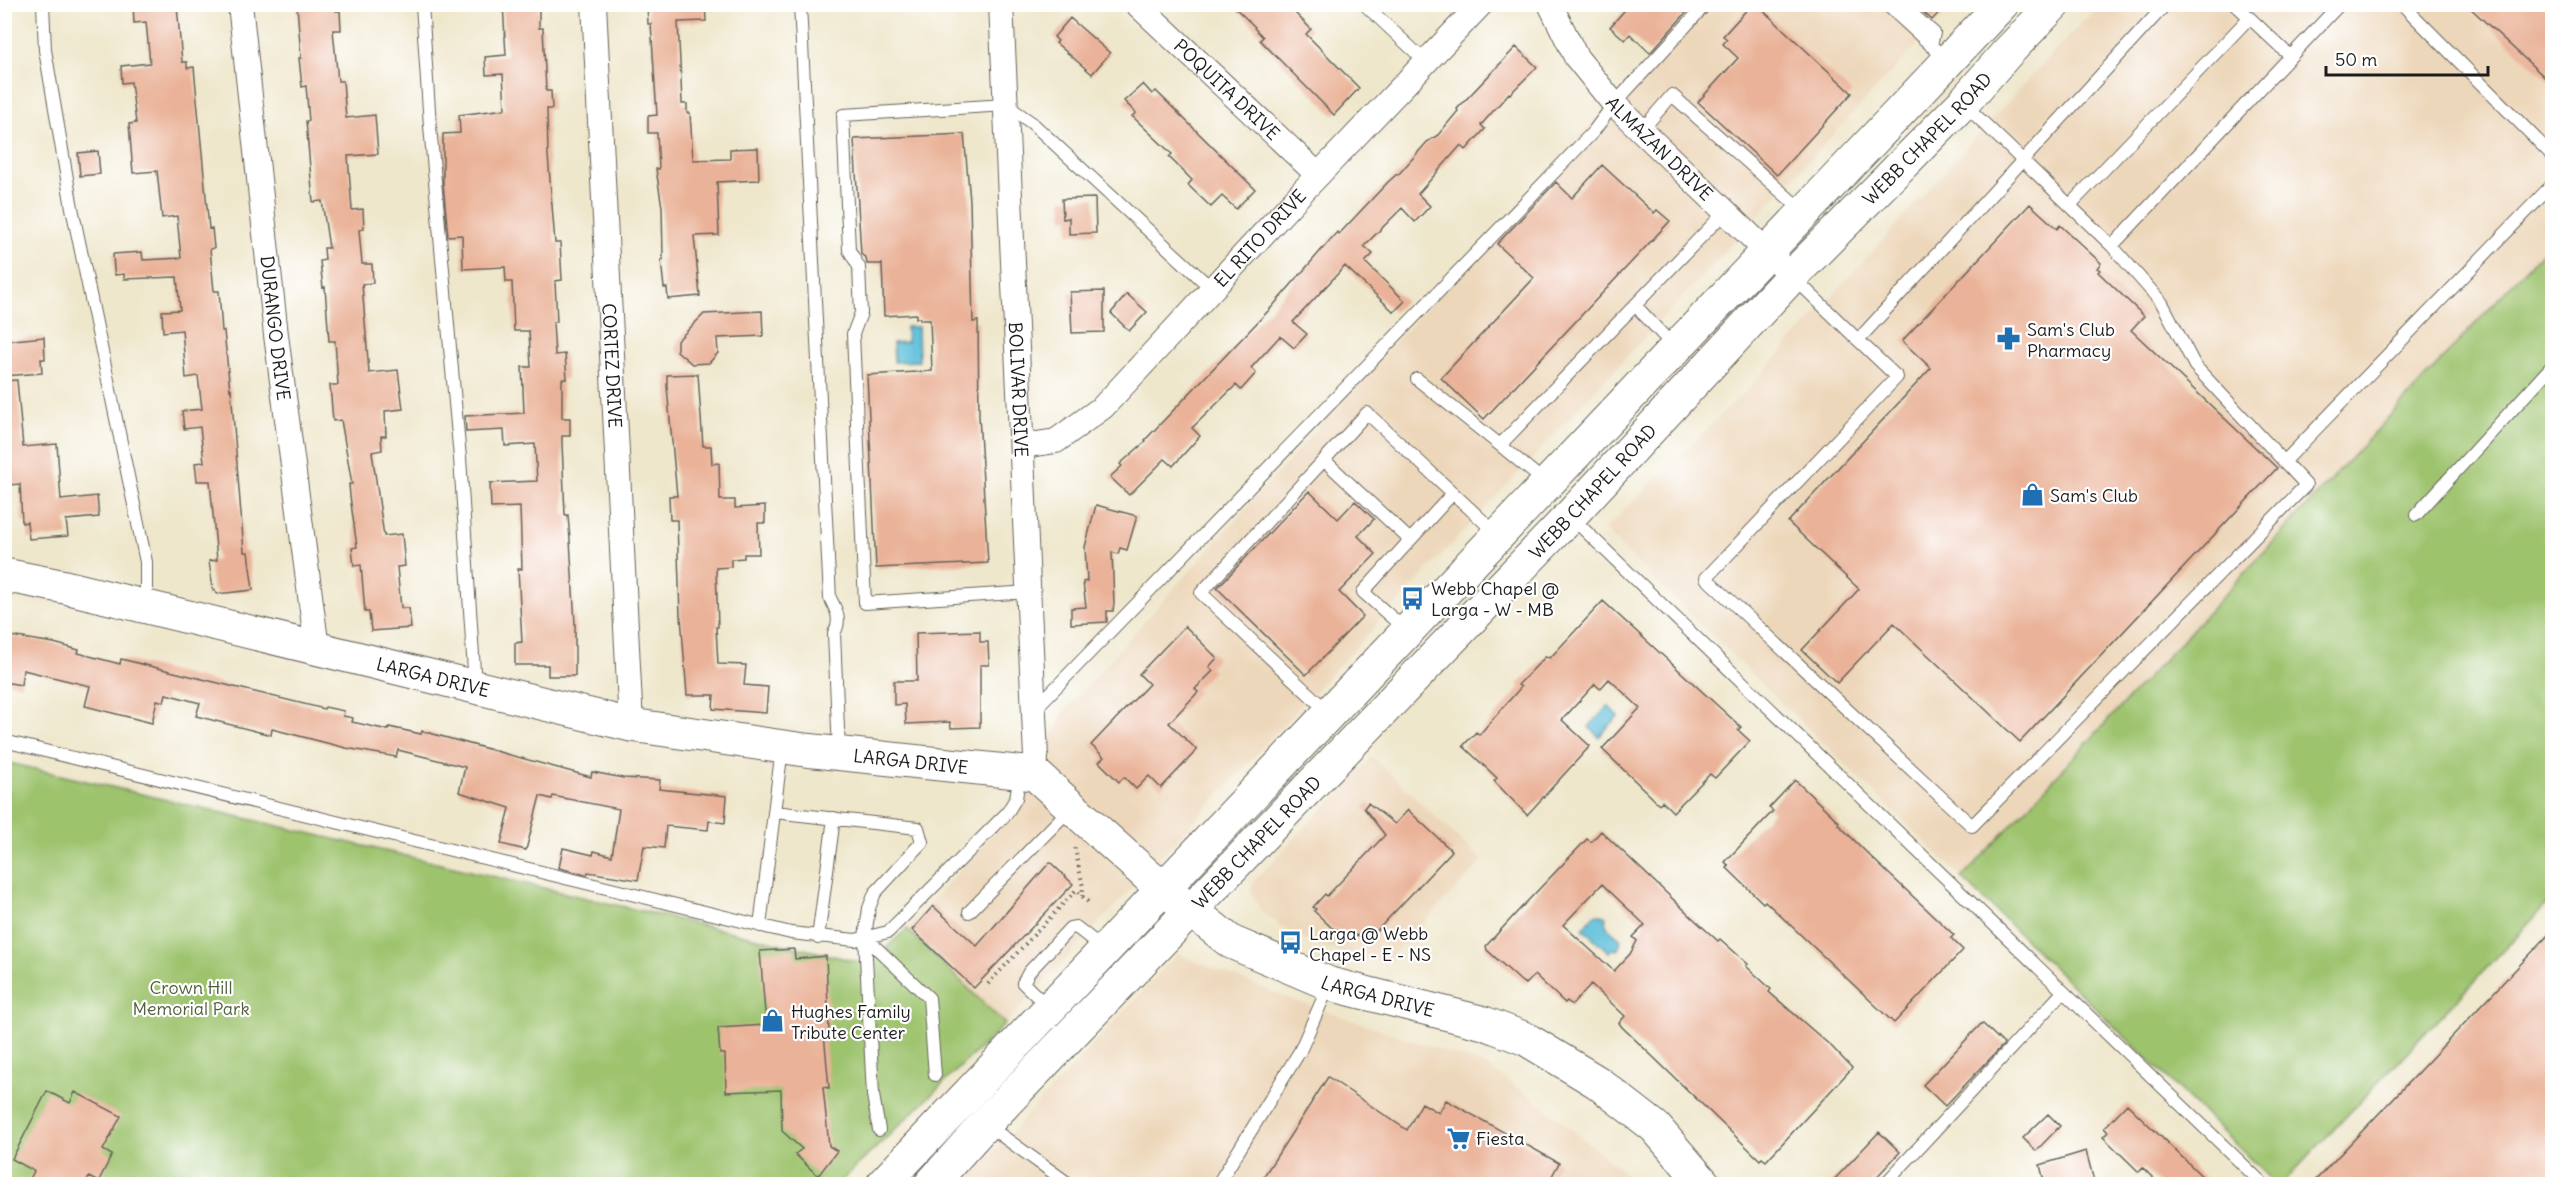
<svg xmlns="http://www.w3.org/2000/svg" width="2557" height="1189" viewBox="0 0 2557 1189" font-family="Delius,sans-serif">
	<rect width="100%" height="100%" fill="#fff"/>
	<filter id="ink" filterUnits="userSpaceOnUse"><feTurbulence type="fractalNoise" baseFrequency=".0167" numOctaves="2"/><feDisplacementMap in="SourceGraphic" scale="12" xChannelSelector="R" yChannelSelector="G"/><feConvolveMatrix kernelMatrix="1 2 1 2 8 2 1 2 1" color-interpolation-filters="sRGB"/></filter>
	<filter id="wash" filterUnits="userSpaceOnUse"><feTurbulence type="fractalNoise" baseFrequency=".008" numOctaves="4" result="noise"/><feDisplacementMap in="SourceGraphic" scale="24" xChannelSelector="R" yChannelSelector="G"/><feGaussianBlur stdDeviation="1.35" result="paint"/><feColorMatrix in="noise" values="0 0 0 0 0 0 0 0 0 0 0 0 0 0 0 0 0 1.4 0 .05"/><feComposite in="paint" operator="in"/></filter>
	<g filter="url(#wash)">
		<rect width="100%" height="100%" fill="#efe7cc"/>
		<path fill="#edd7ba" d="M1698,5H1954L1005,1024L907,929L1020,803L1064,711Z
			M2099,5H2552V241L1962,878L1619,545L1605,529L1752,385L2018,90Z
			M1372,757L1483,861L1386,961L1353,957L1292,934L1261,911L1251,891L1255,880Z
			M1177,954L1293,1000L1485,1065L1541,1104L1638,1184H963Z"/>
		<path fill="#9dc36d" stroke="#5c7044" stroke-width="1.5" d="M2552,241V899L2282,1184H2276L1962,878Z
			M5,762L868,964L907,929L1005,1024L838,1184H5Z"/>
		<path fill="#5cbfda" stroke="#3c6e7b" stroke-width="1.5" d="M906,327H918L919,361L894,362L893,343L907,342Z
			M1608,706L1618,716L1599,737L1589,727Z
			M1599,914L1606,917V926L1621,939L1618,950L1612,949L1609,952L1583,929L1594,915Z"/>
		<g id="blocks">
			<path fill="#eab399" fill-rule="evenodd" d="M133,4H153V7L177,6L182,62H187V68L194,67L209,229L212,228L214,248L210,249L214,291H219L222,331H224L230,390L231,389L244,552H248L253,590L217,594L215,590H213L209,561L217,560L210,481H197L195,463L204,462L200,427L184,429L182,411L202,409L198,376L186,378L182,330L163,332L162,311L180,310L177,277L124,279V274L115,275L114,270L113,254L142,252L143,260L181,258L177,216L162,218L157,171L133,173L129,124L136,123L131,82L122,83L121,66L150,63L146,22L134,23Z
				M335,4L336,11H340L341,30H333L338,81H343L346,118L375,115L378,154L348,156L352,210L363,209L364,229L359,230L362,264H372L373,283L362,284L369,373L398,370L403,409L385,411L386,436H381L382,450L372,452L384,536L402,534L405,566L397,567L401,608H409L411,628L371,631L369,612H365L361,565L354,566L352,548L357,547L350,496L349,484H352L341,420L333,421L330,385H338L335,341H329L325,287L323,288L320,261L325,260L324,248H329L322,201L313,202L306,121H309L306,86L302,87L299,58H301L297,5Z
				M503,4H539V28H543L546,91H551L552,109H547L548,155L555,243H560L562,280L555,281L557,322H553L555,355L565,354L567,379H562V418H570V436H562V443L565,515H568L570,540L575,624V676H548V665H515V643L522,642L518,569H522L520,507L491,508L490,483L537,481L535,444L505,446L504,430L466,432L465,416L524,413L522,367H531L529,331H514L512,282H506L505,267L463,269L462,235L448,236L443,183V134L460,133L459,115L505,109L503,74L486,75L485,57L506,55Z
				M647,4H705L706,21L678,22L682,102V104H687V113H690L693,160L730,159V149L758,148L759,180L717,182L719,235L694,236L700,296L668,299L667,288H664L661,260H663L662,207L656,169H659L657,133H648V116L657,115L651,24H648Z
				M1231,4H1286L1311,29L1306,34L1359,88L1334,115L1260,40L1263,37L1254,28L1255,27Z
				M1630,4H1694L1650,53L1630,34L1625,40L1610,27Z
				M1752,4H1756L1852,93L1777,175L1698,102L1738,58L1723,44L1727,39L1723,36Z
				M1914,4H1947L1932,20Z
				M2466,4H2553V85Z
				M1070,18L1110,53L1092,74L1056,43L1058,41L1054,37Z
				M1516,47L1537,67L1510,94L1509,93L1481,125L1485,129L1466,150L1461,145L1418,194L1430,206L1415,222L1402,208L1364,246L1373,254L1365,262L1405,301L1394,312L1345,266L1293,322L1307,334L1294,348L1280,336L1251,368L1256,373L1241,390L1236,385L1192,428L1200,436L1173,466L1165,459L1129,495L1110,477L1122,466L1120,464L1146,441L1145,440L1271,308L1337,232L1339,234L1388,182L1397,174L1398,175L1427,142L1438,135L1458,111L1457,109Z
				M1143,84L1152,94L1156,91L1255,189L1236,209L1222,196L1211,207L1188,185L1192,180L1169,157L1172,154L1132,116L1136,113L1124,101Z
				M964,134L970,201L973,322L978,321L979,416L988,563L876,568L867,375L932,371L930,320H920V318H916V314L884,316L882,264H867L866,258L861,254L854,139Z
				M98,151L100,174L80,176L78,153Z
				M1602,165L1654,213L1657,210L1670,221L1484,419L1441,378L1534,278L1497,244L1556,182L1572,198Z
				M1095,198L1096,233L1069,234V218L1063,219L1062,199Z
				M2030,204L2057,229L2060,225L2101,263L2097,268L2100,270L2098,272L2144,316L2131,330L2277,468L2020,742L1894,623L1837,683L1802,650L1859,589L1788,522L1931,368L1902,341Z
				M1104,291V332L1072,333L1070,292Z
				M1127,294L1147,312L1129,331L1111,313Z
				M762,311L763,336L717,338L718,353L709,363L692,364L677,351V341L704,314Z
				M44,337L45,359H41L42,373L4,376V341Z
				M698,374L703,446H711L712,464L719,463L720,500H735V508L765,506V523H758L759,554H744V558L731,559V567L716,568L718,627H716L718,664L746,665L744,685L768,687L766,713L713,709L714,695H687L681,617H680L677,520H670L669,496H677L667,387V375Z
				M17,380L23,447L57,444L61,500L97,496L99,517L66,520L68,536L29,539L27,522L22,523L20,484L9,485L4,430V381Z
				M1309,491L1338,519L1355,501L1374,519L1358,536L1376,554L1339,592L1363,616L1306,675L1217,588Z
				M1096,505L1137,516L1127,550L1120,548L1118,554L1112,552L1114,603L1113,611H1107V622L1071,624V608L1086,607L1083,582L1087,581L1085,547Z
				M1603,601L1741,727L1738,730L1750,741L1715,778L1710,774L1673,812L1662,801L1659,804L1602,749L1640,708L1609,679L1600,689L1595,684L1562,720L1590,746L1527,815L1494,781L1497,778L1463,746L1476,732L1479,735L1521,687L1518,685L1545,657L1550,658Z
				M1185,626L1217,658L1209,667L1213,671L1195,689L1198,692L1169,723L1197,750L1161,788L1149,776L1136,789L1124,777L1119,782L1099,762L1104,757L1091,745L1149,684L1139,674Z
				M980,631V642H988L989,665H980V727L951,728L950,722L906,724L905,704L894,705V681H917L916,633Z
				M11,636L54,643L79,650L78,653L120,664L121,659L324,709L325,707L344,711L343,716L353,718L352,722L388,730L389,727L421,734L422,731L591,777L592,772L623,778L660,780L659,789L727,796L725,823L709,821L708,830L666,826L664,848L644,846L638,880L588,872L587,875L559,868L563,848L593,855L594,851L612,856L619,809L553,796L552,799L540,796L526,850L501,844L510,808L459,792L465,767L398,750L396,757L346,748L272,729L271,735L196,716L200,703L166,694L164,702L157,700L152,723L85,706L90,686L23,670L21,685L4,682V643H9Z
				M1795,780L1839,822L1838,824L1871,857L1954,935L1951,938L1963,950L1894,1023L1765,901L1763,903L1727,868L1729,866L1725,862L1773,811L1769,808Z
				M1368,803L1395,824L1408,810L1452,851L1369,939L1332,928L1314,911L1316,909L1313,907L1325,894L1327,896L1385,835L1364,808Z
				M1601,831L1696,921L1718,941L1720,939L1748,964L1746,966L1771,989L1769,992L1832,1047L1852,1068L1766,1161L1762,1158L1760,1160L1622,1027L1619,1023L1625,1016L1591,984L1572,1005L1567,1001L1565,1003L1535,975L1526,984L1522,982L1487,950L1486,946L1520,909L1587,839L1591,842ZM1602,884L1645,925L1633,937L1637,941L1630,954L1614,971L1563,925Z
				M1050,862L1073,884L974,988L912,930L933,906L977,946Z
				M2553,930V1185H2311Z
				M794,949L795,959L826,956L829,1032L824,1033L829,1088L823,1087L829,1146L837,1151L818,1176L795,1154L802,1149L782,1131L781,1090L726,1092L725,1054H720L718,1028L766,1025L760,951Z
				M1982,1023L2004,1044L1945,1106L1923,1085Z
				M1328,1077L1407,1130L1422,1103L1439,1113L1446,1100L1559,1163L1547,1185H1258Z
				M47,1091L70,1103L75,1092L121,1116L103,1150L112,1155L98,1182L89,1177L85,1185H27L34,1171L12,1159Z
				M2127,1104L2211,1185H2160L2143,1168L2139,1172L2103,1137L2108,1132L2104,1128Z
				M2048,1114L2060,1126L2036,1151L2023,1138Z
				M1879,1132L1900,1152L1886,1167L1869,1185H1829Z
				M2086,1151L2095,1185H2045L2040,1165Z"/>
		</g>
	</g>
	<g filter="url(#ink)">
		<use href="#blocks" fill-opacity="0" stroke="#66635a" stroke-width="1.5"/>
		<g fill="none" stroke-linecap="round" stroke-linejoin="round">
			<defs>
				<path id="lane" d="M43,4L45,50L72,208L146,562V606
					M422,4L430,126L460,458L475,686
					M800,4L830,598C836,609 842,621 834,633L839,752
					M1364,4L1426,62
					M1886,4L1947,60
					M1889,4L1903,6L1934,33L1931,46
					M2235,4L2290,56
					M2402,4L2552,155
					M1965,105L2112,246L2340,4
					M1641,131L1672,95L1804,212
					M2070,205L2249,18
					M1793,277L1858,340L2166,4
					M1635,305L1675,348
					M1858,340L1897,377L1706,578L1972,826L2306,485L2195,366L2162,303L2112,246
					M1417,379L1500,445
					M1324,460L1201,593L1328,712
					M2284,462L2552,185
					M1546,483L1500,445L1725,212
					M2416,515L2552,366
					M1571,517L2263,1184
					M1410,540L1324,460L1367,413L1498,535
					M1029,592L865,603L853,334L861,313L859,267L849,250L843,115L1006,105L1032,123L1212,289
					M1407,631L1363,592L1453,493
					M1034,710L1593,132L1614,104L1706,4
					M4,741L791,933L855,940L888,932L1007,813L1016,798L1020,774
					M774,812L918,828L922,842L875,893L869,908L865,937L929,998L935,1075
					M969,912L1071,808
					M760,926L782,748
					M865,937L873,1095L879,1130
					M818,938L834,818
					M1048,1007L1023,983L1029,972L1070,928L1076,927L1104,949
					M987,1125L1069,1184
					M1218,1184L1300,1051L1329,985
					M1885,1184L2063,992"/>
				<g id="street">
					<path id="s1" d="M240,4L276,335L317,649"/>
					<path id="s2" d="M594,4L631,725"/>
					<path id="s3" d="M1001,4L1036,757L1035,774"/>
					<path id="s4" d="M1137,4L1318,175"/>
					<path id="s5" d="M1550,4L1576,57L1614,104L1792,276"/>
					<path id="s6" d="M1023,446L1056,441L1103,407L1302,192L1481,4"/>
				</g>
				<g id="secondary">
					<path id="s7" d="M4,575L65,587L631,725L805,750L1035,774L1148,876L1231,942L1330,984L1484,1023L1526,1039L1597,1082L1655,1127L1704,1184"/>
					<path d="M883,1184L2002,4"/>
					<path id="s8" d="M931,1184L985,1124L1570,516L1792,276L1963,103L2006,54L2054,4"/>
				</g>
			</defs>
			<use href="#lane" stroke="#66635a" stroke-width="14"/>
			<use href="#street" stroke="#66635a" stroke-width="26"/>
			<use href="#secondary" stroke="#66635a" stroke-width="35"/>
			<path stroke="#66635a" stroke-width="4" stroke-dasharray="1.5 4.5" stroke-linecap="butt" d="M1075,848L1083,887L1082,896
				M988,984L1076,890L1088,902"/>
			<use href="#lane" stroke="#fff" stroke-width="12"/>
			<use href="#street" stroke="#fff" stroke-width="24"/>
			<use href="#secondary" stroke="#fff" stroke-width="33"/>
		</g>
	</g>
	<defs>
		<symbol id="pharmacy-bare" viewBox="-9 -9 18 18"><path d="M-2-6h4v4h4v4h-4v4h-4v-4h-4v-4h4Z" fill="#1f6fb2" stroke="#fff" stroke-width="2.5" paint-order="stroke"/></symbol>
		<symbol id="shop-bare" viewBox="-9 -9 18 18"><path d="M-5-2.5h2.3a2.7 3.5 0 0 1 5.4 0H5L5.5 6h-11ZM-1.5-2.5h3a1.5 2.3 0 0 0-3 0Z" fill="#1f6fb2" stroke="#fff" stroke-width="2.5" paint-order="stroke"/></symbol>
		<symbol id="bus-bare" viewBox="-9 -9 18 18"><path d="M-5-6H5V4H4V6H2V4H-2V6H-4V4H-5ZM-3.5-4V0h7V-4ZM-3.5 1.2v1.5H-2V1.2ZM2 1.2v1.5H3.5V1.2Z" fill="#1f6fb2" stroke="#fff" stroke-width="2.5" paint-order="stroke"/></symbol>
		<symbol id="supermarket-bare" viewBox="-9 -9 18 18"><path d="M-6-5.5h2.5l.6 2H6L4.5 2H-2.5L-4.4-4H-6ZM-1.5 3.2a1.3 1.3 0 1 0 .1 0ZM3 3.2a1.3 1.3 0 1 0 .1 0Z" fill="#1f6fb2" stroke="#fff" stroke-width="2.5" paint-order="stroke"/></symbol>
	</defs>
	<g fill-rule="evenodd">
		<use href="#pharmacy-bare" x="1992" y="322" width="33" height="33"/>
		<use href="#shop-bare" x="2016" y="478" width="33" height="33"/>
		<use href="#bus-bare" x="1396" y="582" width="33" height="33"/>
		<use href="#bus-bare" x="1274" y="926" width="33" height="33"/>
		<use href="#shop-bare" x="756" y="1004" width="33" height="33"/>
		<use href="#supermarket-bare" x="1442" y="1122" width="33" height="33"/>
	</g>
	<g text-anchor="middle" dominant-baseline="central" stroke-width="4.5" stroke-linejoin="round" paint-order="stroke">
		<g font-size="18" fill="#1c1c1c" stroke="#fff">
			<text stroke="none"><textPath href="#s4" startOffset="124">POQUITA DRIVE</textPath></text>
			<text stroke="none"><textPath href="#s8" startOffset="1444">WEBB CHAPEL ROAD</textPath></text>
			<text stroke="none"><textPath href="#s5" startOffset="183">ALMAZAN DRIVE</textPath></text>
			<text stroke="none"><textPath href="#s6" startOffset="322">EL RITO DRIVE</textPath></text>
			<text stroke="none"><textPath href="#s1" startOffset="326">DURANGO DRIVE</textPath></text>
			<text stroke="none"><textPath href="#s2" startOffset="362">CORTEZ DRIVE</textPath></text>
			<text stroke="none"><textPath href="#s3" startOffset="386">BOLIVAR DRIVE</textPath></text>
			<text stroke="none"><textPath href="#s8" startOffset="958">WEBB CHAPEL ROAD</textPath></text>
			<text stroke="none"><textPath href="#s7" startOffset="441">LARGA DRIVE</textPath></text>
			<text stroke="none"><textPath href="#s7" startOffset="927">LARGA DRIVE</textPath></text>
			<text stroke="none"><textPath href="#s8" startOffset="472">WEBB CHAPEL ROAD</textPath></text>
			<text stroke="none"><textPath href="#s7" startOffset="1467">LARGA DRIVE</textPath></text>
		</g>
		<g font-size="18" fill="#1c1c1c" stroke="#fff" text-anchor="start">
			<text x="2027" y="329">Sam's Club<tspan x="2027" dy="21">Pharmacy</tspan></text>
			<text x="2050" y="495">Sam's Club</text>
			<text x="1431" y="588">Webb Chapel @<tspan x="1431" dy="21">Larga - W - MB</tspan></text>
			<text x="1309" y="933">Larga @ Webb<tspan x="1309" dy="21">Chapel - E - NS</tspan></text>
			<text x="791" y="1011">Hughes Family<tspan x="791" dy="21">Tribute Center</tspan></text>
			<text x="1476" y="1138">Fiesta</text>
		</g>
		<g font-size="18" fill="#505f3c" stroke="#fff">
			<text x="191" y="987">Crown Hill<tspan x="191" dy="21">Memorial Park</tspan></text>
		</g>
	</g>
	<rect width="2557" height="1189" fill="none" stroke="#fff" stroke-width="24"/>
	<path d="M2326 66v9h162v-9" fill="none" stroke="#1c1c1c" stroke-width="3"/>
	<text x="2335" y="66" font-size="18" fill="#1c1c1c" stroke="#ffffff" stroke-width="4.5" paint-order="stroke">50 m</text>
</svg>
